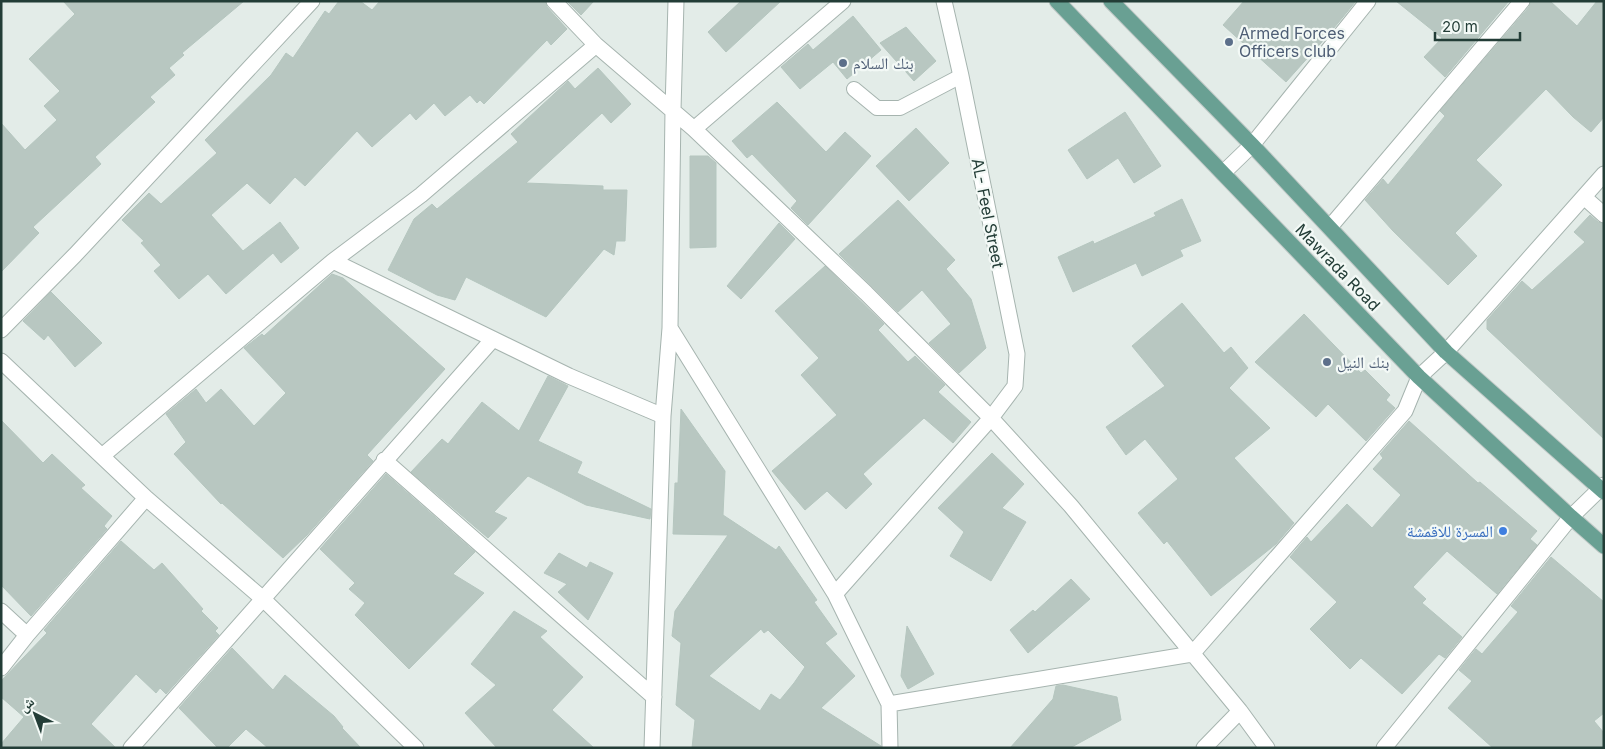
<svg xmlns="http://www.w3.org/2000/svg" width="1605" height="749" viewBox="0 0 1605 749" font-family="Inter,'Noto Naskh Arabic',sans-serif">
	<rect width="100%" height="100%" fill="#e3ece8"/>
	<path fill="#b8c7c1" stroke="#b5c6bf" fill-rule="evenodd" d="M63,1H244L182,53L184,55L169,68L175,75L150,97L155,102L95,157L101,164L33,227L39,233L1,272V123L25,150L57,120L44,106L60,91L29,59L75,14Z
		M339,1H360L372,10L380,1H545L547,7L567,29L551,45L547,40L484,104L480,100L477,103L470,95L445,116L434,103L416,120L410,113L372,147L357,131L305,186L295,177L270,204L247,183L211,215L243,251L280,222L299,248L281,263L273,253L226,294L208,274L179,299L154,271L161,265L141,243L144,241L122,220L149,193L161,204L217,153L205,140L271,75L286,53L293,58L325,11L329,14Z
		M567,1H594L581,15Z
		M741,1H781L726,52L708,32Z
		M1244,1H1356L1329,34L1286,82L1223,25Z
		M1396,1H1509L1445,77L1424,57L1442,38Z
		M1531,1H1550L1577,26L1597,1H1604V117L1591,132L1573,117L1546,89L1476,160L1502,185L1455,233L1477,256L1448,285L1393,231L1365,200L1383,179L1388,185L1445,116L1440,111L1529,7Z
		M853,16L881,50L847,79L833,62L800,89L781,67L808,44L813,50Z
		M906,27L936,61L914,81L880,43Z
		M598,68L631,104L611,123L602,113L526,183L603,186V190H627L625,241H616L614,255L604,249L546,317L466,277L455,300L437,295L388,270L414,219L432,204L437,209L518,142L511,134L568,81L575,89Z
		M777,102L826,152L845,132L871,156L808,225L791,208L797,201L752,154L747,158L732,141Z
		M1125,112L1161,166L1134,183L1118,158L1087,179L1068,150Z
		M916,128L949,163L909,201L876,166Z
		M690,156H708L716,163V247L690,248Z
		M1182,199L1201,241L1180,250L1183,256L1142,276L1136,263L1073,292L1058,257L1093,241L1094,244L1156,216L1154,213Z
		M898,200L955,260L946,269L971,299L986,348L959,373L929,343L951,324L922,290L898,312L839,254Z
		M1590,215L1598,222L1604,224V439L1487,329V320L1522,281L1532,290L1585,242L1574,232Z
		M779,223L795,239L741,299L727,286Z
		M825,266L884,324L878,330L908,362L915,356L945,385L938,392L971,422L953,443L924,418L863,474L872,484L846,509L827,491L805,510L772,471L837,415L801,375L819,358L775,311Z
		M332,274L343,278L445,369L367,455L373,461L307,535L283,558L222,503L221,504L174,454L186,442L166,414L196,389L206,403L221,389L254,426L286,393L244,348L262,334L264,336Z
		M51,292L102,343L75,367L48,335L44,340L23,321Z
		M1182,303L1224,353L1231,347L1248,368L1229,388L1270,428L1234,458L1294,523L1276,544L1211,596L1167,541L1164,544L1138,513L1178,479L1145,439L1126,455L1106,427L1165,386L1132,346Z
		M1304,314L1361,373L1365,370L1390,395L1386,400L1395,408L1366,441L1328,404L1316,417L1255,362Z
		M548,376L568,386L538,441L582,462L577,473L651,509L650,519L586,505L528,476L494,512L507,518L488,538L411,472L442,439L448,444L482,402L519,431Z
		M681,409L725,471L723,515L776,550L779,546L817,600L814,602L837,634L825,643L855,676L821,708L881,746V748H692L695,720L676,705L681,643L672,636L675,611L728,535L673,534L675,483H678ZM761,629L764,633L768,630L805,667L794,683L780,700L771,694L760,711L709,676Z
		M1,420L43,463L52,454L85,485L81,488L112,516L104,526L107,529L31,616L1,585Z
		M1409,421L1478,483L1480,482L1537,531L1530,539L1537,545L1497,594L1447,551L1413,587L1426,599L1422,603L1462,637L1445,658L1439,654L1402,694L1361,658L1350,669L1310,629L1337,602L1290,557L1307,537L1311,542L1347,504L1372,528L1401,495L1373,469L1383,458L1380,454Z
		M992,453L1024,484L1002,508L1026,522L991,581L950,556L964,532L938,508Z
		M386,474L475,552L453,574L484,593L409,669L355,615L365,603L349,589L355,583L320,549Z
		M121,541L154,570L162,563L203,609L201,611L218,628L215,631L219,635L166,694L160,688L156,693L136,674L91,724L116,748H1V744L24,717L1,697V681L47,633L44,630Z
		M559,553L587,568L590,562L613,573L588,620L558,592L567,584L544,573Z
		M1551,557L1604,602V713L1594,721L1604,733V748H1493L1448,708L1472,681L1459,670L1476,649L1482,654L1518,612L1511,606Z
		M1071,579L1090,599L1028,653L1010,630L1033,610L1035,612Z
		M514,611L547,631L540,637L583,677L552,710L594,748H497L465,713L496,685L471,664Z
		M907,626L934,674L908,689L901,676Z
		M232,648L273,690L285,675L334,716L343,727L342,728L361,748H268L246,729L227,748H218L179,708Z
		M1063,685L1117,697L1121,720L1070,748H1010L1053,699L1056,686Z"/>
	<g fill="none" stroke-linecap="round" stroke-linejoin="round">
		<defs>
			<path id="lane" d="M854,89L877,108H900L961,76"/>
			<path id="street" d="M554,1L596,45
				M694,129L843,1
				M1223,173L1252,145L1368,1
				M1584,197L1604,215
				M1330,227L1522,1
				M333,261L569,376L663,416
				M670,328L835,594L889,704L890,748
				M1,330L75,255L312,1
				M1,361L146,498L262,598L416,748
				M102,456L333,261L421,195L596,45L694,129L866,293L991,418L1071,506L1240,711L1267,748
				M384,460L654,697
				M835,594L991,418L1015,386L1017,354L961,76L944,1
				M1,611L27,635L146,498
				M1,668L27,635
				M889,704L1192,654L1405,411L1419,377L1446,352L1604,174
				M131,748L493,339
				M652,748L663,416L670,328L673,110L676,1
				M1204,748L1240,711
				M1384,748L1571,517L1604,485"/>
			<path id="primary" d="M1057,1L1419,377L1571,517L1604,546
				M1111,1L1252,145L1446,352L1604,492"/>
		</defs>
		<use href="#lane" stroke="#a6b4af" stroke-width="16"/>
		<use href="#street" stroke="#a6b4af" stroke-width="17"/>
		<use href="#primary" stroke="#c1c9c7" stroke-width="17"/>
		<use href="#lane" stroke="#fff" stroke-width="14"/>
		<use href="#street" stroke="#fff" stroke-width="15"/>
		<use href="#primary" stroke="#69a093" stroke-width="15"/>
	</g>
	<g fill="#5c6f8a" stroke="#f3f9f6" stroke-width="2">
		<circle cx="1229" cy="42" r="5"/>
		<circle cx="843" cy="63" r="5"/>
		<circle cx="1327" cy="362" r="5"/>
	</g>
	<circle fill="#3f7fe0" stroke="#f3f9f6" stroke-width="2" cx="1503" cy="531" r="5"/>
	<g text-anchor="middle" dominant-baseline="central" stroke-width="4.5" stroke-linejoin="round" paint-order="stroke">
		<g font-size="16" fill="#4e5e75" stroke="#f3f9f6" text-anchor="start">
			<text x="1239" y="33">Armed Forces<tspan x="1239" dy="18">Officers club</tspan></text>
			<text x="853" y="63">بنك السلام</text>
			<text x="1337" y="362">بنك النيل</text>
		</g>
		<g font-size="16" fill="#233d37" stroke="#f3f9f6">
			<text transform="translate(988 213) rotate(79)">AL- Feel Street</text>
			<text transform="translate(1338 267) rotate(46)">Mawrada Road</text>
		</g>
		<g font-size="16" fill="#366cbe" stroke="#f3f9f6" text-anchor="end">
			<text x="1493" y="531">المسرة للاقمشة</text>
		</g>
	</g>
	<rect width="1605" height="749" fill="none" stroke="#233d37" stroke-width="5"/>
	<g transform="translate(35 714) rotate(318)" stroke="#f3f9f6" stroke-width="4" paint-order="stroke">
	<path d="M0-4L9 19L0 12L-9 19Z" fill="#233d37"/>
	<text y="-8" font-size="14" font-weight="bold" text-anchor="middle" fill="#233d37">ش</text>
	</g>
	<path d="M1435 32v8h85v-8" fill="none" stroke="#233d37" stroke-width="2.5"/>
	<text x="1442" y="32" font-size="15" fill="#233d37" stroke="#f3f9f6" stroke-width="4" paint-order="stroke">20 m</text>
</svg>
